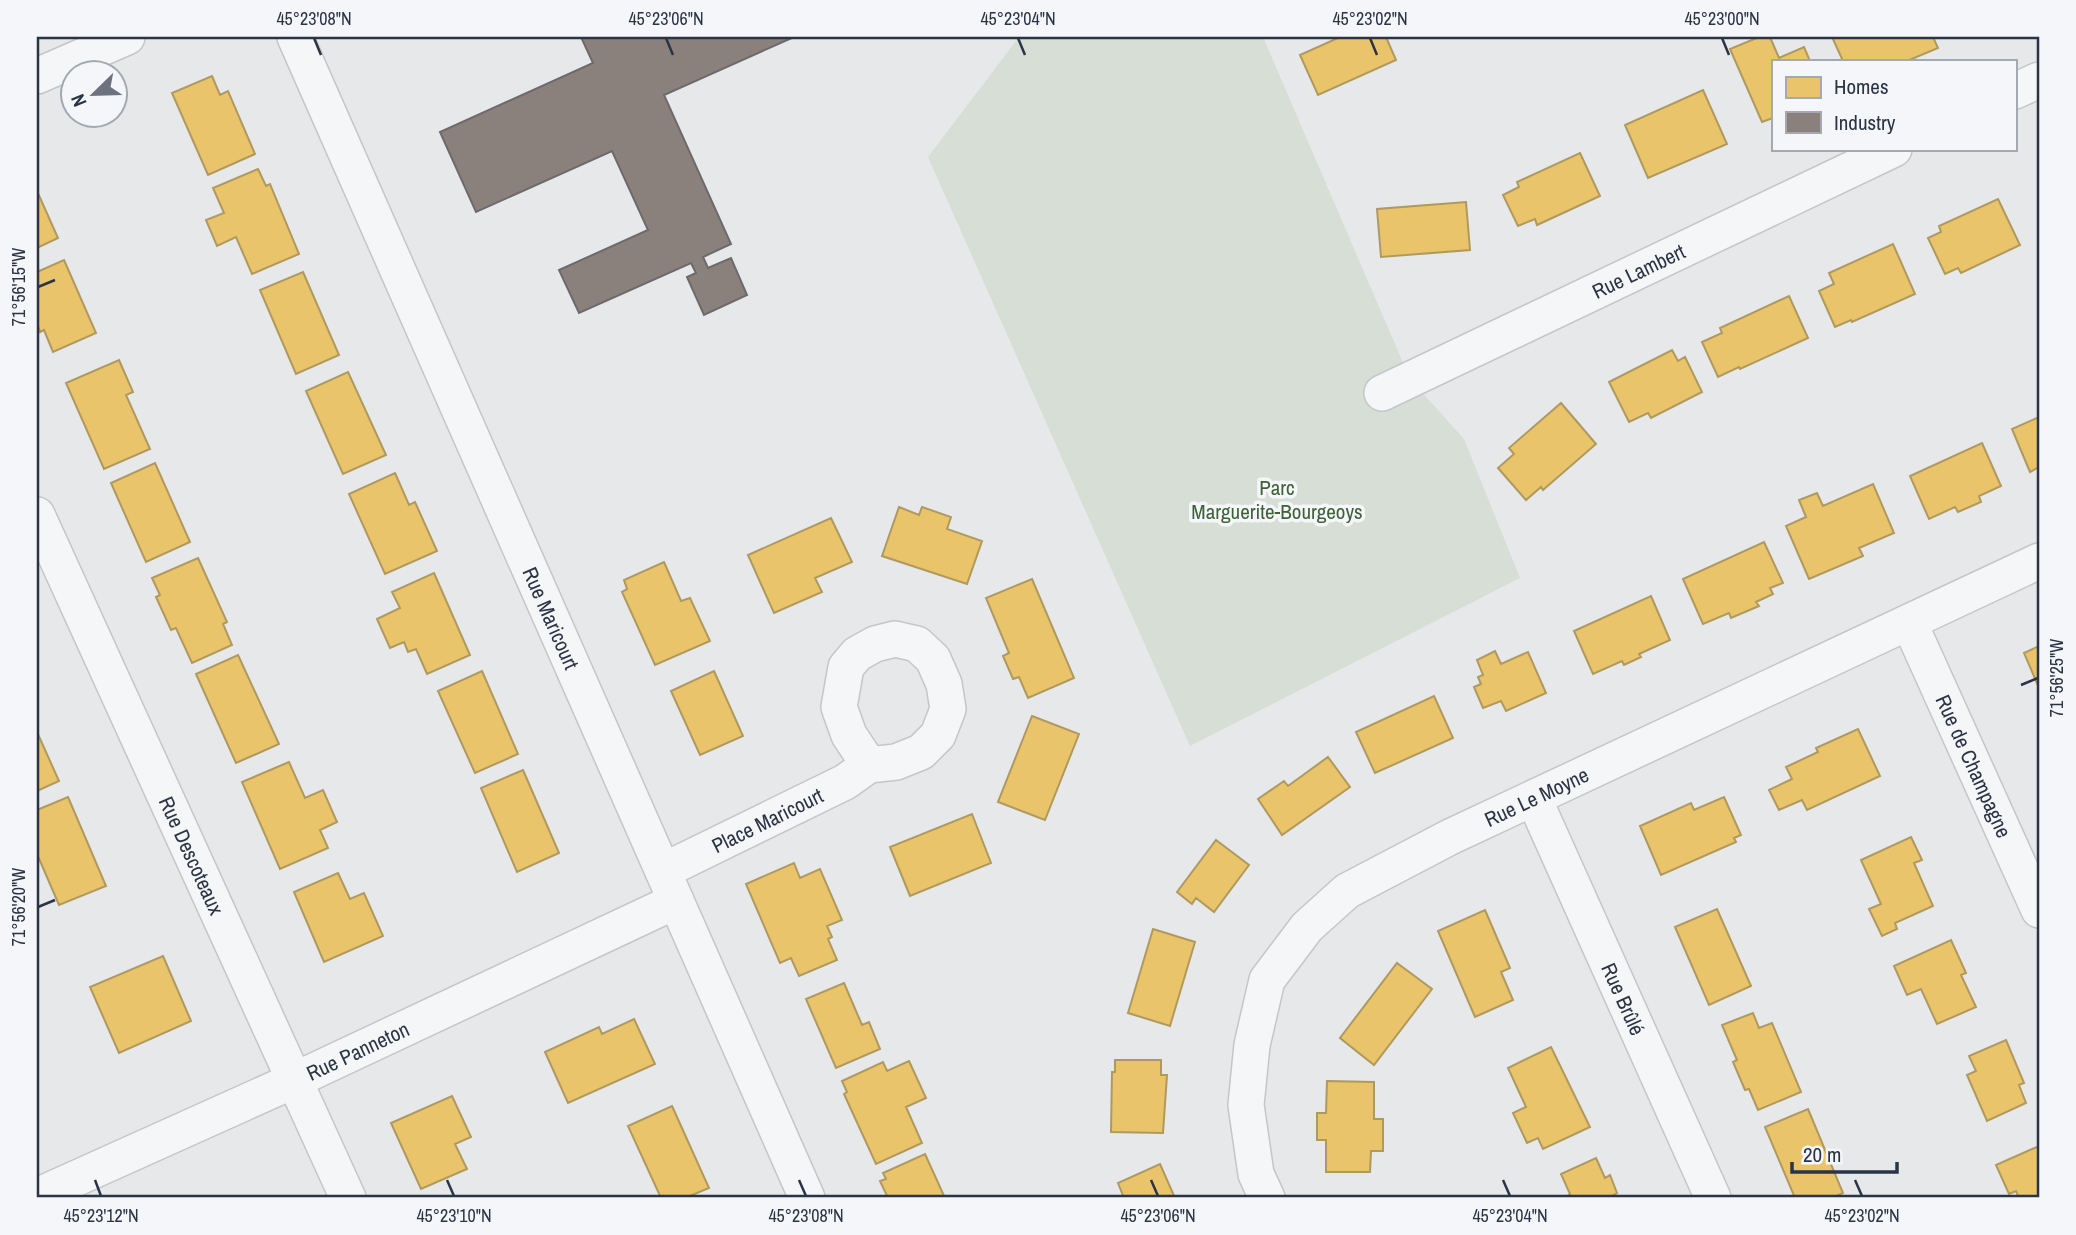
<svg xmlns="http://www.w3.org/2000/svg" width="2076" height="1235" viewBox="0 0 2076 1235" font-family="'Archivo Narrow',sans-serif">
	<rect width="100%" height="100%" fill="#e6e8ea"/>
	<path fill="#d6ded6" d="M1019,37H1263L1410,379L1464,439L1520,578L1190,746L928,157Z"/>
	<path fill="#e9c46a" stroke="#b0995f" stroke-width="2" d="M1340,37H1386L1396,60L1318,95L1300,55Z
		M1759,37H1770L1779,58L1804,47L1810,61H1773V118L1762,122L1730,49Z
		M1832,37H1933L1938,48L1907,61H1843Z
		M212,76L220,95L228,91L255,154L208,175L172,93Z
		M1703,90L1727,144L1648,178L1625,125Z
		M1580,153L1600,196L1537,225L1535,219L1518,226L1503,195L1519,187L1517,182Z
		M258,169L266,186L270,184L299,254L252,274L236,237L217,246L206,220L224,213L213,188Z
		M37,191L58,238L37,248Z
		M1998,199L2020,245L1961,273L1958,268L1945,274L1928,238L1941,232L1939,226Z
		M1466,202L1470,250L1381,257L1377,209Z
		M1893,244L1915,294L1852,322L1851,320L1835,327L1819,291L1834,284L1829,273Z
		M64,260L96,333L53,352L44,330L40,332L37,323V272Z
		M303,272L339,355L296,374L260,290Z
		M1789,296L1808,338L1740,369L1739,367L1718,377L1702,342L1722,333L1720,328Z
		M1672,350L1678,361L1685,357L1702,392L1651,418L1648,413L1629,422L1609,382Z
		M119,360L133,392L126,395L150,449L104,469L66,383Z
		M348,372L386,455L343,474L306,391Z
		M1561,403L1596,444L1543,490L1541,487L1526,500L1498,468L1514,454L1509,448Z
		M2039,417V467L2030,472L2012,429Z
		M1982,443L2001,486L1979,496L1981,502L1958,512L1955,507L1929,519L1910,476Z
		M155,463L190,542L146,562L111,483Z
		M395,473L409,505L415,502L437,551L385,574L349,494Z
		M1873,484L1894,533L1859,548L1863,556L1809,579L1786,526L1806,517L1799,500L1817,493L1823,506Z
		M899,507L919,515L922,507L951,517L947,529L982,541L967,584L882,556Z
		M831,518L852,562L815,578L822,592L774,613L748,555Z
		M1764,542L1783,583L1770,588L1773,594L1756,602L1759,606L1731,618L1729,613L1703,624L1683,579Z
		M198,558L227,622L223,624L232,645L192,663L176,628L171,630L156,597L160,595L152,578Z
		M664,562L681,601L690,598L710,641L655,665L622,592L627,589L624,580Z
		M434,573L470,655L427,674L416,649L408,652L404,642L390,648L377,619L400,608L392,592Z
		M1032,579L1074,678L1028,698L1019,677L1013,679L1003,656L1009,653L986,598Z
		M1651,596L1670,640L1639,654L1641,657L1624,665L1622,661L1593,674L1574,631Z
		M2039,646V688L2024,653Z
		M1495,651L1501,664L1528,652L1546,693L1506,711L1501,701L1483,708L1474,687L1481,684L1478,677L1483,675L1477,660Z
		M238,655L279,744L236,763L196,674Z
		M482,671L518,754L475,773L438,691Z
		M714,671L743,736L700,755L671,691Z
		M1434,696L1453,738L1375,773L1356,732Z
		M1032,716L1079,734L1045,820L998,802Z
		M1858,729L1880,776L1807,810L1802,800L1779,810L1769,790L1792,779L1786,767L1818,752L1816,748Z
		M37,732L59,781L37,791Z
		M1328,757L1350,787L1282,835L1258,799L1284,781L1288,786Z
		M289,762L305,798L323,790L337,822L320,830L328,848L280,869L242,782Z
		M523,770L559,853L517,872L481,788Z
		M68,797L106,886L59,905L37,854V810Z
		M1724,797L1741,835L1734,838L1736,842L1661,875L1640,826L1691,803L1694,810Z
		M972,814L991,863L910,896L890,847Z
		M1911,837L1922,860L1914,863L1933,906L1895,923L1897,929L1882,936L1869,909L1881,904L1861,860Z
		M1216,840L1249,865L1214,912L1196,898L1192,904L1177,892Z
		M794,863L800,878L820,869L842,920L827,926L832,937L828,939L837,960L799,976L791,958L780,963L746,884Z
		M338,873L350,899L364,893L383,936L324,962L294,892Z
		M1717,909L1751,986L1709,1005L1675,927Z
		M1485,910L1510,968L1501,972L1513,1000L1475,1017L1438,931Z
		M1153,929L1195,942L1170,1026L1128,1013Z
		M1951,940L1966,973L1961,975L1976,1007L1937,1024L1921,989L1907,995L1894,966Z
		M163,956L191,1021L119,1053L90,987Z
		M1397,963L1432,989L1374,1065L1340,1038Z
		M844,983L862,1025L869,1022L880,1049L836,1068L806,999Z
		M1753,1013L1759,1028L1772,1023L1801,1092L1758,1110L1749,1089L1745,1090L1733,1062L1737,1060L1722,1025Z
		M634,1019L655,1064L568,1103L545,1052L599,1027L602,1034Z
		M2006,1040L2024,1083L2019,1085L2026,1103L1987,1121L1967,1075L1976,1071L1969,1056Z
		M1551,1047L1590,1127L1543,1149L1538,1138L1527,1143L1513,1113L1526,1107L1508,1068Z
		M1115,1060H1161V1075H1167L1163,1133L1111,1132L1112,1072H1115Z
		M909,1061L926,1098L906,1107L922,1143L876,1164L844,1094L847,1092L842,1081L883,1062L887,1071Z
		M1327,1081L1374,1082V1119H1383V1151H1371L1370,1172H1326V1140H1317V1113H1326Z
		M452,1096L471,1137L455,1144L467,1169L421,1189L391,1123Z
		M672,1106L709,1188L685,1198H661L628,1126Z
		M1808,1109L1843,1193L1832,1198H1795L1765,1127Z
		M2039,1146V1198H2019L2016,1191L2009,1194L1996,1165Z
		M925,1154L945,1198H888L880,1181L886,1179L883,1173Z
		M1596,1158L1605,1178L1610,1175L1617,1193L1612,1196L1613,1198H1565L1570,1194L1561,1174Z
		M1160,1164L1175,1198H1124L1118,1183Z"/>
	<path fill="#8a817c" stroke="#6e6a6c" stroke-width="2" d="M581,37H794L664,95L731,244L703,257L708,268L731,258L747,295L704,315L687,277L696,273L691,263L579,313L559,270L648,230L612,151L476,212L440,132L593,63Z"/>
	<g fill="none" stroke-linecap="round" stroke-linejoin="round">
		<defs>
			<g id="street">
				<path id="s1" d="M295,37L807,1198"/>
				<path d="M37,76L127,37"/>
				<path d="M2015,91L2039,80"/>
				<path id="s2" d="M1382,393L1894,149"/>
				<path id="s3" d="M37,515L348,1198"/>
				<path id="s4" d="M1909,622L2039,910"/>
				<path id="s5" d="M1534,799L1713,1198"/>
				<path id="s6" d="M663,871L845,782L869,765L896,762L921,752L938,735L948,709L944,684L933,659L917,644L895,639L875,644L857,654L846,667L839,707L849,735L869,765"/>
				<path id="s7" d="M37,1196L295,1080L676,901"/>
				<path id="s8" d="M1267,1198L1256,1174L1246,1105L1252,1045L1267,980L1307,927L1347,891L1450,837L2039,561"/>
			</g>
		</defs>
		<use href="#street" stroke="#c4c6c8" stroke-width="38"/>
		<use href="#street" stroke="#f5f6f7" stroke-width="35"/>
	</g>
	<path fill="none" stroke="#2b3445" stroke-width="2.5" d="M314,38L321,55M666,38L673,55M1018,38L1025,55M1370,38L1377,55M1722,38L1729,55M38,287L55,280M2021,685L2038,678M38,907L55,900M95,1180L101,1196M447,1180L454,1196M799,1180L806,1196M1151,1180L1158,1196M1503,1180L1510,1196M1855,1180L1862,1196"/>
	<g text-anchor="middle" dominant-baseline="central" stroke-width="7" stroke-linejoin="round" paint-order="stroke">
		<g font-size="21" fill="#2b3445" stroke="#f4f6f9">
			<text stroke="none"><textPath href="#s2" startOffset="284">Rue Lambert</textPath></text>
			<text stroke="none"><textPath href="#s1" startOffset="635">Rue Maricourt</textPath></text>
			<text stroke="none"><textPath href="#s4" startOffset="158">Rue de Champagne</textPath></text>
			<text stroke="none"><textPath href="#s8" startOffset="555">Rue Le Moyne</textPath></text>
			<text stroke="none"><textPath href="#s6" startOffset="116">Place Maricourt</textPath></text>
			<text stroke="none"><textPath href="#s3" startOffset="374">Rue Descoteaux</textPath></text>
			<text stroke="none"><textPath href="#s5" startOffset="219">Rue Brûlé</textPath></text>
			<text stroke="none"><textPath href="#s7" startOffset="352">Rue Panneton</textPath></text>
		</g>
		<g font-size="21" fill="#3f6138" stroke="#f4f6f9">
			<text x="1277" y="487">Parc<tspan x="1277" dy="24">Marguerite-Bourgeoys</tspan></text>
		</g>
	</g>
	<rect width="2076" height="1235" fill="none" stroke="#f4f6f9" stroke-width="77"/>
	<rect x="1772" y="60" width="245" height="91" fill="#f4f6f9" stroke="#a4a8b1" stroke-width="2"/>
	<rect x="1786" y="77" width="35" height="21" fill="#e9c46a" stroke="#a4a8b1" stroke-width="2"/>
	<text x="1834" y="94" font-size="21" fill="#2b3445">Homes</text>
	<rect x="1786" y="112" width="35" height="21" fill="#8a817c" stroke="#a4a8b1" stroke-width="2"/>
	<text x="1834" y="130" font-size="21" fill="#2b3445">Industry</text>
	<g transform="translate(94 94) rotate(247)"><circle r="33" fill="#f4f6f9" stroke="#a4a8b1" stroke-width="2"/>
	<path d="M0-5L12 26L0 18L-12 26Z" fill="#6c737f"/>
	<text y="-10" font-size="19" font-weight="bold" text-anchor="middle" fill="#2b3445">N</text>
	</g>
	<path d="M1792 1162v10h105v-10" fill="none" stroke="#2b3445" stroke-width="3.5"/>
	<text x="1803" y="1162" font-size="21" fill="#2b3445" stroke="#f4f6f9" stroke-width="5" paint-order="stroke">20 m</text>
	<rect x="38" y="38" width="2000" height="1158" fill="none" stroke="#2b3445" stroke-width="2.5"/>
	<g font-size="18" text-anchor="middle" fill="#2b3445">
		<text x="314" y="25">45°23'08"N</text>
		<text x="666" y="25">45°23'06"N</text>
		<text x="1018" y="25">45°23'04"N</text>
		<text x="1370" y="25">45°23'02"N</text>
		<text x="1722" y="25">45°23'00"N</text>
		<text transform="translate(19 287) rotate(-90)" y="6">71°56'15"W</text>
		<text transform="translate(2057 678) rotate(-90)" y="6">71°56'25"W</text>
		<text transform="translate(19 907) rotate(-90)" y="6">71°56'20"W</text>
		<text x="101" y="1222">45°23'12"N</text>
		<text x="454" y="1222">45°23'10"N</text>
		<text x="806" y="1222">45°23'08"N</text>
		<text x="1158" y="1222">45°23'06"N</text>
		<text x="1510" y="1222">45°23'04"N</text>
		<text x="1862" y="1222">45°23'02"N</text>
	</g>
</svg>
